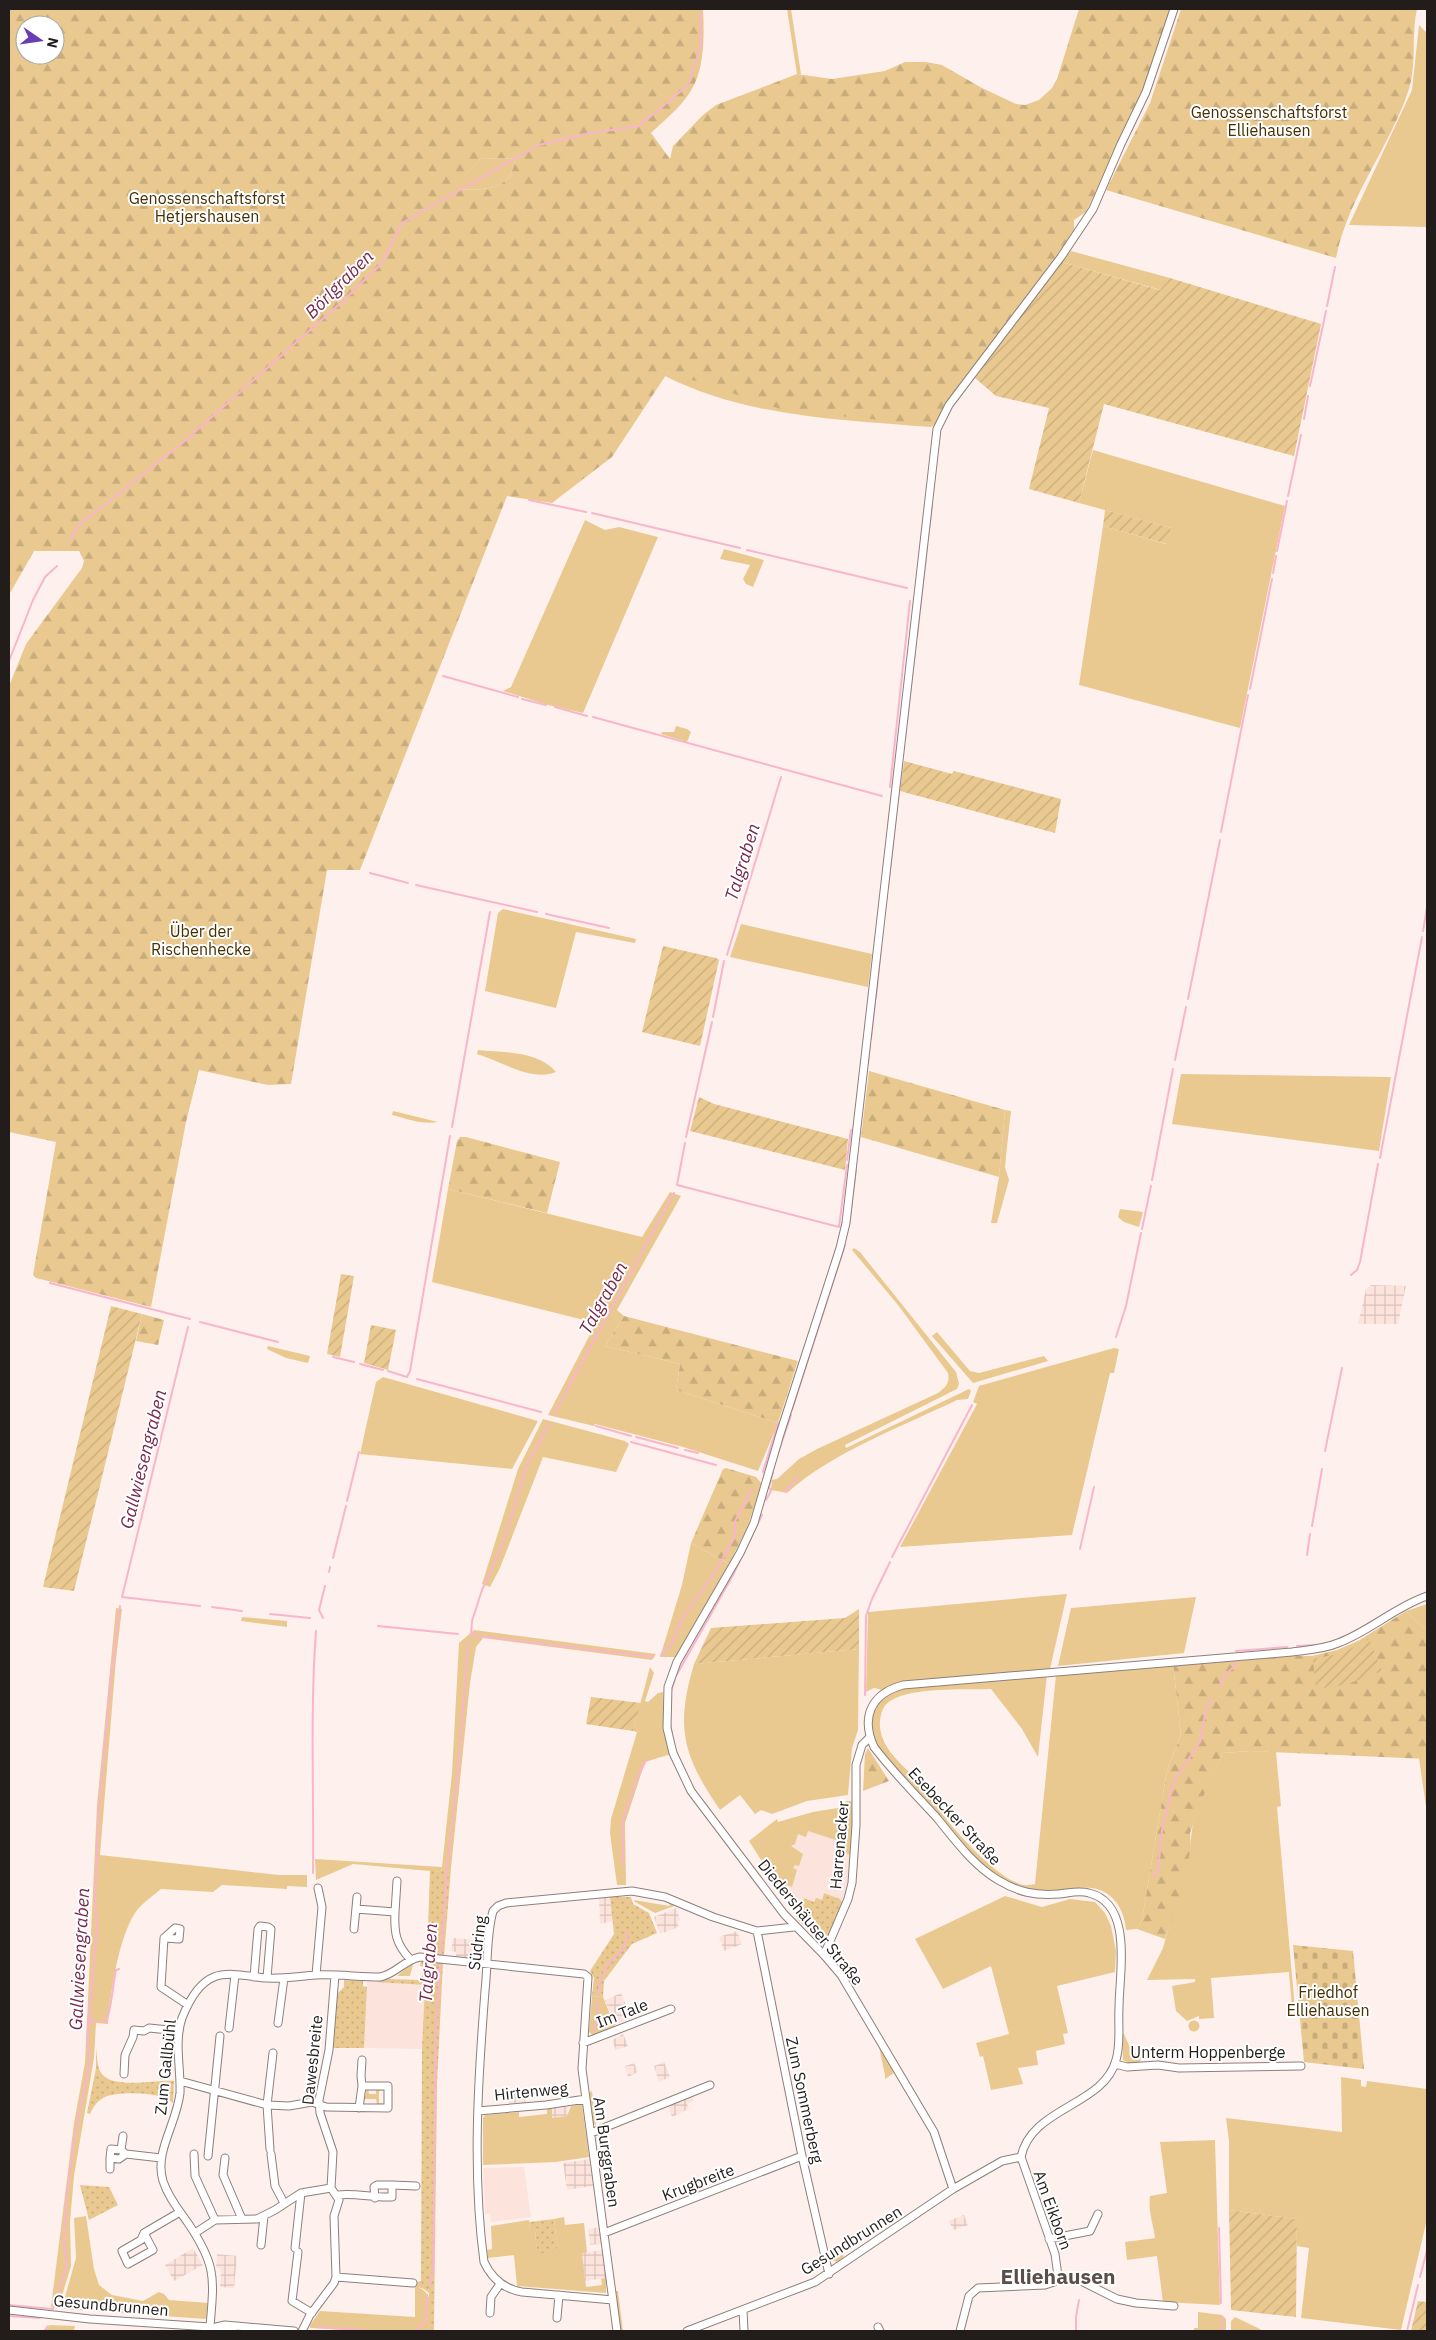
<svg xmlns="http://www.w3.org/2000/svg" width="1436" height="2340" viewBox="0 0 1436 2340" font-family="'IBM Plex Sans',sans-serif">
	<defs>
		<pattern id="industrial-grid" width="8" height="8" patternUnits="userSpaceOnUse" patternTransform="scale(1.25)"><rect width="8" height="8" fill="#fce4dc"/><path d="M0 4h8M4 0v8" fill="none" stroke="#d8c3bc"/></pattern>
		<pattern id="forest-firs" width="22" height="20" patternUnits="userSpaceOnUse" patternTransform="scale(1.25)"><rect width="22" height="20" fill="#eac990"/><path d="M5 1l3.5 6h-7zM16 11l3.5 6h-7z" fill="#c8ac7c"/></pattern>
		<pattern id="cemetery-stones" width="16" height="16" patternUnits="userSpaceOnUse" patternTransform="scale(1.25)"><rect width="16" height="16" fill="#eac990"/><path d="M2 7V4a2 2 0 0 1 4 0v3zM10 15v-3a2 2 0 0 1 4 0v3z" fill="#c8ac7c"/></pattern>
		<pattern id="park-dots" width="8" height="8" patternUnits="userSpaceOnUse" patternTransform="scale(1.25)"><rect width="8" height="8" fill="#eac990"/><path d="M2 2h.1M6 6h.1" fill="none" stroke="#c8ac7c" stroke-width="1.8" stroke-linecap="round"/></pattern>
		<pattern id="garden-furrows" width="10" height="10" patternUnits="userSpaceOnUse" patternTransform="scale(1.25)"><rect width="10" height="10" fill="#eac990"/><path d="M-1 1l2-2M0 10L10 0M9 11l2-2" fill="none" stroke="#c8ac7c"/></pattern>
	</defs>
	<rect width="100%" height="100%" fill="#fef1ed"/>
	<path fill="#fce4dc" d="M846,1801L853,1802L849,1883L843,1904L840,1899L824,1893L822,1900L798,1904L795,1913L749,1841L777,1819L778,1822L813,1812L844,1807Z
		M367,1981L425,1985L422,2049L364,2048Z
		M524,2167L531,2217L491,2222L490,2214H485L483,2168Z"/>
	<path fill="url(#industrial-grid)" d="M1371,1285L1406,1286L1398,1324H1358L1366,1289Z
		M610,1897L613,1921L600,1924L599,1898Z
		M676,1908L680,1919L677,1922L679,1927L660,1934L654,1917Z
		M737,1931L742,1944L724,1951L719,1937Z
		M453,1938L478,1940V1959L456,1957V1952L451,1951Z
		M621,1993L631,2018L614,2025L605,2000Z
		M623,2034L628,2046L616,2050L612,2040Z
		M664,2062L670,2077L659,2082L654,2066Z
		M634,2063L638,2072L628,2077L625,2066Z
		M509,2090L523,2091L526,2103L508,2104Z
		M692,2096L694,2101L687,2104L689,2109L672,2117L668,2106Z
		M568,2106L567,2116L552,2118V2108Z
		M590,2159L593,2186L567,2190L563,2163Z
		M964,2215L968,2225L954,2230L948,2221Z
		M599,2227L601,2244L590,2245L588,2229Z
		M193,2248L203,2265L174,2281L165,2265Z
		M602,2250L606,2278L585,2281L581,2253Z
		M217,2254L237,2256L234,2288L220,2287L221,2272L220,2268H216Z"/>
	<path fill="#eac990" d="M787,9H791L801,74H797Z
		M1419,25L1427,33V227L1349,225L1412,90Z
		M481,158L516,159C514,164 512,173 509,177C498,191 475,190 459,189L457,183Z
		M1071,251L1170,278L1161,290L1061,262Z
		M668,372L923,423L934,425L931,427C842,420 745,417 665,376Z
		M1093,450L1285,506L1240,728L1079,685L1103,526L1166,544L1171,528L1079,503Z
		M585,520L605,530L619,527L658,537L583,713L548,705L503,691L511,687Z
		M724,549L764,560L753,587L746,584L743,579L750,565L720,559Z
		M676,726L687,729L691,732L687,742L661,734L662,732H674Z
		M503,909L636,939L635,943L576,932L556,1008L485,991L498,913Z
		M741,924L872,954L868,987L730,957Z
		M478,1050C503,1053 538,1050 556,1072C531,1082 501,1061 477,1054Z
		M1181,1074L1391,1077L1379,1151L1172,1124Z
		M1005,1110L1011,1111L1006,1156L1005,1167L1009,1180L997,1223H991L999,1177Z
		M393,1111L438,1122C422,1125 408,1119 392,1115Z
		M448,1189L642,1237L670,1192L681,1196L617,1310L624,1316L605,1346L680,1364L676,1390L778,1423L758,1471L683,1447L595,1424L594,1426L548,1415L596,1323L432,1282Z
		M1120,1209L1143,1212L1139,1227L1124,1222L1118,1217Z
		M854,1248L860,1252L956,1372L959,1384L957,1389L845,1445L846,1448L969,1389L971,1391L968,1399L957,1400C903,1426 831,1453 787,1493L771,1490L772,1480L777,1479L799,1459L817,1449L938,1393C946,1387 950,1383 948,1373L898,1305L852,1250Z
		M937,1332L970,1371L979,1373L1044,1356L1048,1361L973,1383L932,1336Z
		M268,1346L310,1356L308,1363L286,1358L267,1349Z
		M1114,1348L1119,1349L1114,1373H1110L1072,1535L900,1547L977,1404L973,1402L979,1386Z
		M383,1377L538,1421L512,1469L360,1454L376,1382Z
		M543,1419L625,1441L629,1444L616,1472L543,1457L500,1568L490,1587L482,1584L518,1469Z
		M691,1543L729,1564L675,1657H660L682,1585Z
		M1067,1594L1050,1669L911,1681L890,1686L882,1690L874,1688L866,1692L868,1612Z
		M1196,1597L1184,1653L1058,1666L1071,1608Z
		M1427,1604V1631L1406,1611Z
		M116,1608L122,1609L116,1659L100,1855L279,1875H307V1887L287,1886V1889L222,1885L213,1892L161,1889C154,1895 144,1902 138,1909C119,1932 110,1995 108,2024L96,2023L94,2058L74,2176L70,2222L71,2266L58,2309L51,2307L74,2123L85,2063L97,1805Z
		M242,1617L287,1621V1627L241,1621Z
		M474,1630L656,1654L652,1660L483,1638L476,1647L470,1683L451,1868H442L441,1872L353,1864L316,1880L315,1859L442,1867L452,1773L459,1643Z
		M859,1649L858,1730L852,1748L848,1795L807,1801L772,1814L761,1810L755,1814L740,1795L720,1810C683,1756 675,1728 694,1664Z
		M1173,1664L1181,1735L1167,1770L1142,1920L1137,1929L1126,1930C1125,1919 1122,1910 1116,1902C1094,1874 1062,1896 1034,1891C1024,1890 1014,1885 1005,1880C973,1863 941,1820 917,1792C903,1777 888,1763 877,1746C873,1739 870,1728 871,1720C873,1703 887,1695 901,1689L1047,1675L1038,1757L1022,1729L991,1689C967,1690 893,1685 883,1709C869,1742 905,1768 926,1786C932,1792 935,1803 939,1809C953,1830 996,1877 1020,1884C1024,1886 1030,1885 1035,1884L1056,1675Z
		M650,1667L654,1673L645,1701L648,1702L658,1693L663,1692L665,1730L671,1754L645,1762L625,1823L626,1885H617L610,1833L611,1819L637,1732L633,1731Z
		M1250,1751L1276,1752L1281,1806L1277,1807L1295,2009H1292L1289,1972L1211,1978L1214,2018L1199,2019V2016L1187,2021L1176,2011L1172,1986L1195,1982V1979L1147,1980L1163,1948L1191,1847C1189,1815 1210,1782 1223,1753Z
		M1419,1758L1427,1759V1814Z
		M846,1801H851L854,1805L851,1855L839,1851L842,1842L808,1831L806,1837L798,1834L795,1844L791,1846L803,1854L799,1866L795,1865L793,1868L797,1870L792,1887L787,1885L786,1889L790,1891L786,1899L749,1841L777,1819L778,1822L813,1812L844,1807Z
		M1005,1896L1042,1907L1070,1899L1095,1902L1105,1913L1111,1926L1116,1951L1115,1972L1057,1986L1068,2033L1063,2034L1065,2044L1036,2051L1038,2065L1018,2068L1023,2084L991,2090L983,2056L980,2057L976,2043L1009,2034L991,1966L943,1989L915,1939Z
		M634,1900L669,1906L671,1902L677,1905L655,1913L635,1902Z
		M411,1964H413L410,1976H397Z
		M592,1996L603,1997L615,2027L594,2036L589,2032Z
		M1188.5 2026a5.5 5.5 0 1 1 11 0a5.5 5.5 0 1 1-11 0Z
		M1122,2034H1124L1132,2052L1141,2057L1140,2063L1129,2064L1123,2060Z
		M879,2047L894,2073L885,2079V2075Z
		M1341,2077L1361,2080V2086L1366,2087L1367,2081L1427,2089V2219L1401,2330L1301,2318L1309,2248L1297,2246V2219L1229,2210V2141L1226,2118L1342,2132Z
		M367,2089H368L369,2094H376V2089H383L385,2090L379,2091V2103L384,2104H377L376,2099H365L363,2104Z
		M592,2091L596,2126L592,2122L589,2093Z
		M582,2104L589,2157L556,2162L483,2165V2118L485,2115L519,2112V2117L547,2114V2109L552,2108V2118L567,2116L571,2106Z
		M1215,2140L1220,2305L1163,2302L1157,2256L1127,2260L1125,2242L1155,2238C1153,2223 1148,2211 1150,2196L1167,2193L1160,2142Z
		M86,2216L94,2269L99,2285L112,2295L143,2301L159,2292L164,2294L169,2300L208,2303L206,2319L64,2309V2300L76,2258L74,2218Z
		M564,2217L565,2225L584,2223L587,2252L582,2254L586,2287L602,2285L601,2279L606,2278V2293L517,2286L514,2255L488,2258L487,2250L492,2249L491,2226L529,2220L530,2231H535L537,2252L558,2251L554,2219Z
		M839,2252H841L844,2257L837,2262L831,2260L829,2255Z
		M415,2286C437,2293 430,2312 429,2331H358L310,2328V2325L320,2311L415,2317Z
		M615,2291H618L623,2331H620Z
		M1198,2312L1222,2315L1226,2319V2331H1194V2328H1198Z
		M1235,2317L1260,2329L1261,2331H1231V2321Z
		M50,2325L75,2326L74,2331H45Z"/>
	<path fill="url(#forest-firs)" fill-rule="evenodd" d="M9,9H703C704,31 705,61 695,83C686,103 667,118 651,133L670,159L673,146L703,115L716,105L797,74L832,79L885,71L905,62H926L942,65L982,88L1016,104L1025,105L1039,100L1052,88L1057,79L1079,9H1171L1144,91L1086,212L1074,220V231L934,425L786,411L668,372L612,457L552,503L507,496L360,870H327L291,1084L268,1085L199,1070L186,1122L151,1307L36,1278L33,1275L56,1142L9,1132V686L26,644L82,568L84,561L79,551H34L9,595ZM25,25H55V55H25ZM481,158L516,159C514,164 512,173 509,177C498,191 475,190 460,189L458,183Z
		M1181,9H1417C1411,35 1417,64 1409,89C1390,147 1348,197 1336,258L1106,190L1150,103Z
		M869,1071L1005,1110L999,1177L861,1137Z
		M460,1137H466L560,1162L547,1213L448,1189L457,1141Z
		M142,1314L164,1320L158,1345L136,1341Z
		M624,1316L798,1361L778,1423L676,1390L680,1364L605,1346Z
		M726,1468L756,1477L762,1484L747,1528L729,1564L691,1543L723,1469Z
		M1406,1611L1427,1631V1759L1250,1751L1223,1753L1202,1799L1190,1833L1191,1847L1182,1889L1165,1939L1137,1929L1142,1920L1167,1770L1181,1735L1173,1664L1260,1656H1312L1337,1650L1358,1641Z
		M868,1748L889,1781L863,1791L865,1754Z"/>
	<path fill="url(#cemetery-stones)" d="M1293,1945L1353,1951L1364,2069L1304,2062Z"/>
	<path fill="url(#park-dots)" d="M442,1868H451L444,1956L427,1955L430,1870L441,1872Z
		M824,1893L840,1899L843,1904L827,1939L821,1942L798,1920L795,1913L798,1904L801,1905L804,1898L814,1902L816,1898L822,1900Z
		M610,1897H631L633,1904L649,1913L657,1933L632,1944L604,1981L603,1997L592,1996L594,1978L590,1971L614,1934Z
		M421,1961L443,1962L437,2083L434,2331H429V2293L424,2289L415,2286L416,2282L421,2281L422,2049L425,1985L376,1982L389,1979L421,1980L424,1967L420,1966Z
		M344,1980L363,1981V1986L367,1987L364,2048H332L336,1995L344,1987Z
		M96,2048C97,2055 97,2065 100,2071C109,2091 158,2079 174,2081L173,2103C162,2092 120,2091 105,2097C98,2100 93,2107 90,2114L87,2113L96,2068Z
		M80,2185L109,2187L118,2205L89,2220Z
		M554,2219L558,2251L537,2254L535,2231H530L529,2222Z"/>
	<path fill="url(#garden-furrows)" d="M1061,262L1160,290L1170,278L1321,324L1294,456L1104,404L1079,503L1029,489L1049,408L996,396L975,378Z
		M1105,510L1171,528L1167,544L1103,526Z
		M904,761L952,774L954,771L1061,799L1055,833L900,791Z
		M663,946L716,958L719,960L700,1046L642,1032Z
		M699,1097L714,1104L848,1139L845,1170L690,1131Z
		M341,1274L354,1276L340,1357L327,1354Z
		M111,1306L142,1314L74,1591L43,1587Z
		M371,1325L396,1330L388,1370L364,1363Z
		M859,1609V1649L694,1664L711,1628L845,1618Z
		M1369,1639L1382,1671L1345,1685L1316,1689L1313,1659L1343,1653Z
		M591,1697L641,1703L633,1731L586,1724Z
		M1229,2210L1297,2219L1296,2317L1231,2310Z
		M1418,2301L1427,2302V2331H1411Z"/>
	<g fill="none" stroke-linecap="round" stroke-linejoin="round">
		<path stroke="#f9b5cb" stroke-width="2" d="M1131,131L1150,90
			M1327,306L1335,267
			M1310,386L1326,311
			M1304,419L1308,396
			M1288,496L1301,435
			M529,500L586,512
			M592,513L740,548
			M928,538L932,506
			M71,539L77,528L89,517L179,446L343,301L382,263L402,223L539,145L590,133L639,126L688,85L701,45L700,9
			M747,550L907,588
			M1277,551L1287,501
			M1273,573L1276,556
			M917,637L927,547
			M9,661L33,600L45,577L57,566
			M443,676L518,697
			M1250,689L1272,579
			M522,699L546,705
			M555,707L587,716
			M593,717L882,796
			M907,722L916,642
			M905,740L906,727
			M890,787L910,601
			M898,799L902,762
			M1221,832L1248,695
			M370,873L408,883
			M416,885L537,912
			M888,888L897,806
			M546,914L609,928
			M1423,931L1427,907
			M727,955L781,777
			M876,998L881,948
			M1188,999L1220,840
			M713,1017L724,961
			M871,1039L875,1003
			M1175,1060L1186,1007
			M868,1064L870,1044
			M452,1127L490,912
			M686,1137L712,1022
			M685,1143L677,1185L839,1227L847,1165
			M1380,1158L1422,937
			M847,1160L851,1130
			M1152,1180L1173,1069
			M849,1225L856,1170
			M1142,1229L1151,1186
			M1351,1275L1357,1270L1360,1262L1378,1164
			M50,1283L190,1319
			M200,1322L278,1342
			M188,1327L122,1597L200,1606
			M1116,1337L1126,1306L1141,1233
			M333,1357L354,1362
			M360,1364L383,1370
			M388,1371L407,1377L410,1371L450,1136
			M417,1379L541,1412
			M792,1410L845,1245
			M554,1414L674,1193
			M549,1424L527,1465L504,1541L482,1590L472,1621L471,1635L653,1657
			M596,1426L631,1436
			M636,1437L678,1448
			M631,1442L716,1465
			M685,1450L698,1453
			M1325,1451L1342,1368
			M775,1462L791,1415
			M763,1472L778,1423
			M785,1491L798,1477
			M766,1500L771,1491L769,1487L773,1472
			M347,1501L359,1452
			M1312,1526L1322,1469
			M1080,1549L1094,1487
			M1307,1555L1310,1534
			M892,1557L972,1405
			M333,1558L346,1506
			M329,1572L330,1567
			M212,1607L242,1611
			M270,1614L310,1618
			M323,1618L319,1610L325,1586
			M378,1626L458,1634
			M1297,1646L1314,1645
			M1236,1651L1287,1647
			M661,1655L672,1643L683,1617L717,1569L735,1535V1521L752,1489
			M676,1676L733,1575L762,1515
			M1220,1687C1222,1675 1227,1672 1236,1666L1237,1661
			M671,1691L675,1679
			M865,1695L866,1616L872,1599L890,1562
			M670,1723L672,1733
			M691,1796L771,1903
			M623,1864L622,1823L636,1781L646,1760
			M313,1873C314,1792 310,1711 316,1631
			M1153,1876L1158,1870L1162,1830L1174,1781L1200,1742L1206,1710L1212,1699
			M598,1995C599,1984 602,1974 608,1965C617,1954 628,1948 627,1932
			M100,2021H106C111,2014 113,1982 116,1970L119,1969
			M90,2024L92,2020H95
			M594,2030L598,2014L597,2001
			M1219,2228L1221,2303
			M1420,2277L1427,2250
			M430,2285L433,2271L436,2026L447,1868L458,1773L468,1643
			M9,2305L53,2309L67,2265L64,2242L66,2201L75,2134L90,2061L87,2038L97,1929L95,1898L99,1809L111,1676L120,1606
			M9,2316L40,2318
			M1222,2317V2331
			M319,2327L373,2331
			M44,2331L48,2326
			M416,2331L426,2321L427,2295
			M1076,2331V2317L1079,2300
			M1407,2331L1418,2285"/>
		<defs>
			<path id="minor" d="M356,1909L395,1912L397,1881
				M395,1912C394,1933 396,1944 410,1959
				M354,1929L357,1897
				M757,1931L802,2156L829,2274
				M164,1938L179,1939L180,1929L175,1928L164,1938L161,1987L188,2005
				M824,1955L848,1899L852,1883L856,1825V1765L862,1745L870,1737
				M316,1975L322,1907L318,1888
				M254,1977L258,1929L260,1926L268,1927L271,1929L267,1978
				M278,2023L284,1978
				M229,2028L235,1975
				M583,2043L671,2009
				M362,2060L361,2076L362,2086
				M1115,2064L1127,2067L1158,2065L1179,2068L1301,2066
				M124,2074L125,2055L133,2037L134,2030L144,2031L149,2028L179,2031
				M180,2081L267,2105L289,2106L312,2102L326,2107L388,2108V2086H362L359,2108
				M478,2111L546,2105L586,2099
				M591,2133L710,2085
				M270,2149L267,2105L273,2053
				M121,2150L123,2136
				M126,2154L119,2159L110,2158L111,2149L121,2150L126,2154L161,2158
				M194,2154L195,2176L215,2220
				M271,2154L275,2186L284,2203
				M208,2156L220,2036
				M225,2158L223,2175L242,2219
				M110,2169V2158
				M392,2185L416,2186
				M953,2189L934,2132L841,1975L824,1955L784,1914L691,1791L673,1753L667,1728L668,1687L677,1662L740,1553L754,1523L780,1434L840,1248L846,1223L937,429L949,405L1061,257L1093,209L1121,144L1146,92L1174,9
				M338,2195C356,2193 374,2198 392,2197V2185H377L374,2187L375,2198
				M144,2233L153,2250L128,2264L122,2251L141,2240L144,2233L180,2212
				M195,2233L215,2220L257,2219L275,2210L301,2193L331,2188
				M604,2233L802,2156
				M1049,2239L1090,2231L1098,2214
				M261,2245L264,2216
				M295,2248L301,2193
				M298,2252L292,2301L312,2313
				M1058,2276L1079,2280L1117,2299L1136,2303L1174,2306
				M336,2277L413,2283
				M613,2300L522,2292C504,2289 492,2279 484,2262C472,2173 478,2080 485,1991C488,1965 486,1936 493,1911L498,1906L506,1903L632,1891L665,1897L713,1917L757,1931L794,1927
				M9,2310L90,2319L210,2327L233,2331
				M743,2310L744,2331
				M490,2313L491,2297L500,2284
				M557,2318L559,2295
				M210,2327C214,2278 217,2266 188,2223C179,2210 168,2197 163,2181C154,2152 177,2123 180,2093C181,2069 174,2042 182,2018C188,2003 198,1983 214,1977C230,1971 250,1977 267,1978C283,1979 300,1976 316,1975C337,1974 359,1977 380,1977C396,1974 404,1960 420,1957L584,1974L588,1977L582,2069L617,2331
				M216,2327L225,2325L294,2331
				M878,2327L880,2331
				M302,2331L310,2315L334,2283L336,2277L334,2216L339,2200L331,2188L333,2152L320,2113L319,2100L329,2050L335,1975
				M687,2331L815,2282L953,2189L1002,2161L1021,2157
				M960,2331L969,2296L978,2288L1045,2285L1054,2282L1058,2276L1055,2254L1021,2157C1031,2107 1104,2106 1116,2060C1121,2043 1118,2025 1119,2008C1119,1974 1134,1904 1089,1893C1079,1890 1069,1893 1059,1894C1035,1896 1018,1892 998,1880C973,1865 955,1840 937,1818C916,1795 893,1772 874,1747C861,1718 870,1694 903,1685L1292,1652C1307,1650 1324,1649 1338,1643C1370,1631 1395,1607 1427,1596"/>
		</defs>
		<use href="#minor" stroke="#8d7f7b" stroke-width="9"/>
		<use href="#minor" stroke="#fff" stroke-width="7"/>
	</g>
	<g text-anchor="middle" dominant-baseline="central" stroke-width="4" stroke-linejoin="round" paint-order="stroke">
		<g font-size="16" fill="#462f00" stroke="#fff">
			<text x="1269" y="112">Genossenschaftsforst<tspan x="1269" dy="18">Elliehausen</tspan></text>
			<text x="207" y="198">Genossenschaftsforst<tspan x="207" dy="18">Hetjershausen</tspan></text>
			<text x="201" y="931">Über der<tspan x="201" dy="18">Rischenhecke</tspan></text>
			<text x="1328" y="1992">Friedhof<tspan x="1328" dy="18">Elliehausen</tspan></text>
		</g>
		<g font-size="16" fill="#221d1b" stroke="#fff">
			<text transform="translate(955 1816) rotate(47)">Esebecker Straße</text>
			<text transform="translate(839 1845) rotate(-85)">Harrenacker</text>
			<text transform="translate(811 1922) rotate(51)">Diedershäuser Straße</text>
			<text transform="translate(477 1943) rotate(-83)">Südring</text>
			<text transform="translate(622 2013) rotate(-21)">Im Tale</text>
			<text x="1208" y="2052">Unterm Hoppenberge</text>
			<text transform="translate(312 2060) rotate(-84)">Dawesbreite</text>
			<text transform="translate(165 2067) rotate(-84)">Zum Gallbühl</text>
			<text transform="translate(531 2091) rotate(-6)">Hirtenweg</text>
			<text transform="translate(805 2100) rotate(78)">Zum Sommerberg</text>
			<text transform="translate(607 2152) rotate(82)">Am Burggraben</text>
			<text transform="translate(698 2182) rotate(-21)">Krugbreite</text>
			<text transform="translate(1053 2210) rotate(70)">Am Eikborn</text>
			<text transform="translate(851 2240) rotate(-32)">Gesundbrunnen</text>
			<text transform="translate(111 2305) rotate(5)">Gesundbrunnen</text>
		</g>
		<g font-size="18" font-style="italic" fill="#772949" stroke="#fff">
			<text transform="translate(339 284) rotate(-45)">Börlgraben</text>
			<text transform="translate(742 862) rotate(-73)">Talgraben</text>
			<text transform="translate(603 1298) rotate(-61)">Talgraben</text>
			<text transform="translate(143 1459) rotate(-76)">Gallwiesengraben</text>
			<text transform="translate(79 1959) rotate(-87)">Gallwiesengraben</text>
			<text transform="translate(428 1963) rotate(-86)">Talgraben</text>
		</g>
		<g font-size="21" font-weight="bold" fill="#5b4e4a" stroke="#fff">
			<text x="1058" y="2276">Elliehausen</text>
		</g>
	</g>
	<rect width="1436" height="2340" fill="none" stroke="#221d1b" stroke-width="20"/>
	<g transform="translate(40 40) rotate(103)"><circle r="24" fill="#ffffff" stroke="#a7a5a4"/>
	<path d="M0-4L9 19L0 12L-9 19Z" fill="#693db4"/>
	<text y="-8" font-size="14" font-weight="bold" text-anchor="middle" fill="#221d1b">N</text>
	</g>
</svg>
